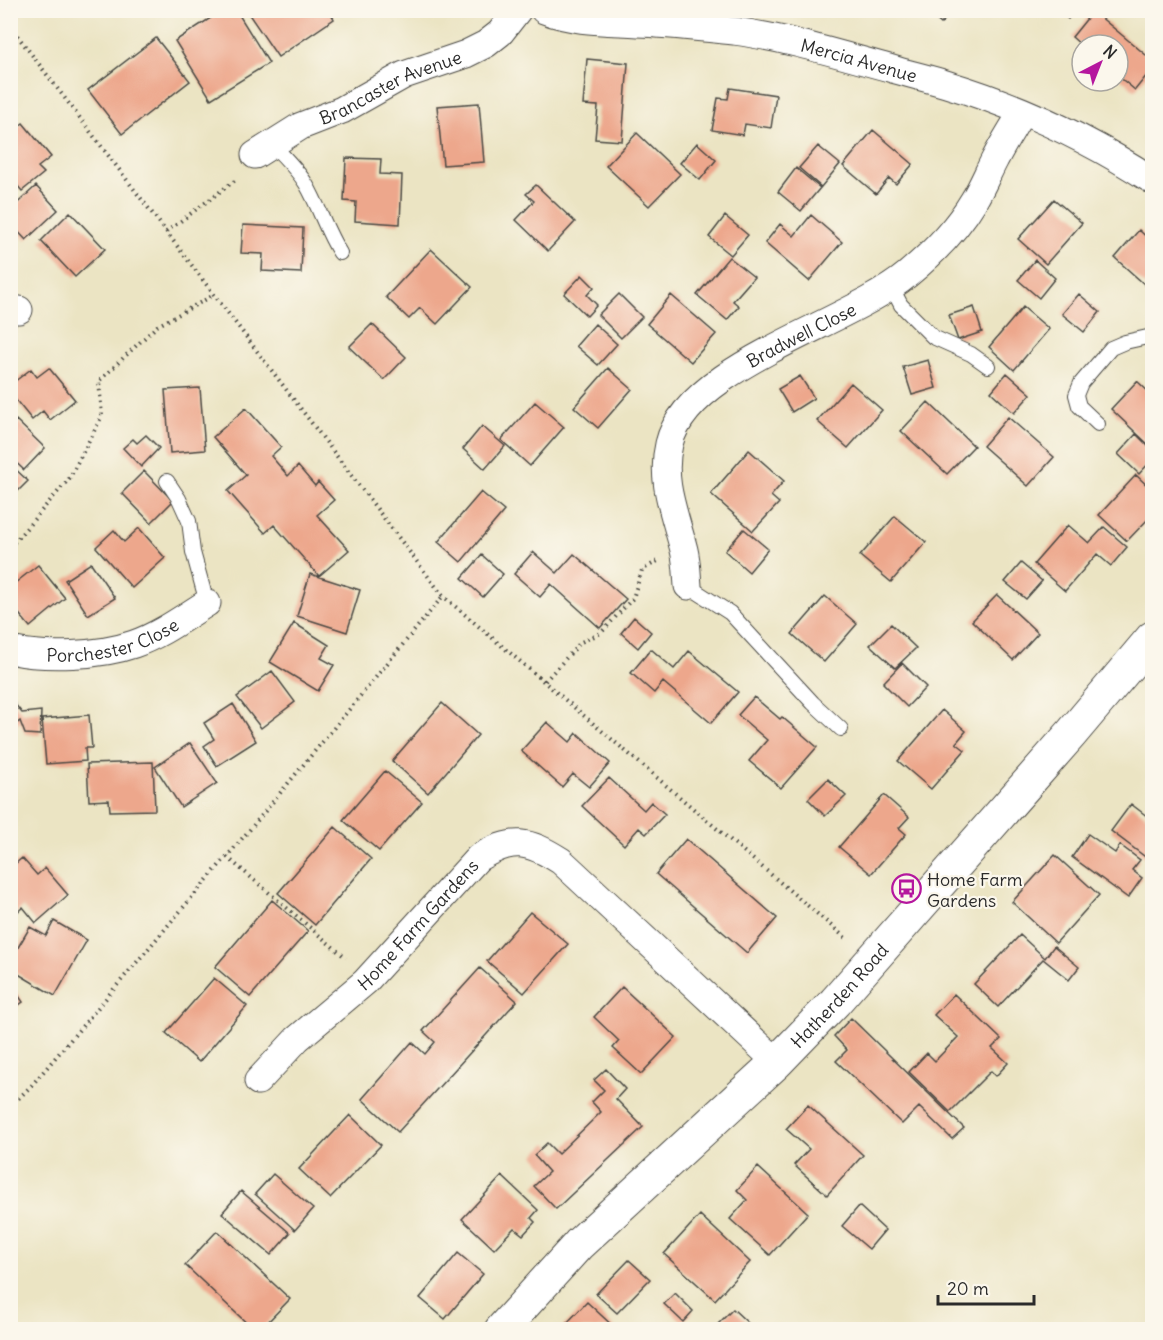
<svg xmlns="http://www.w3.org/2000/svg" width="1163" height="1340" viewBox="0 0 1163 1340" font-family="Delius,sans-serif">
	<rect width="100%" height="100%" fill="#fbf7ec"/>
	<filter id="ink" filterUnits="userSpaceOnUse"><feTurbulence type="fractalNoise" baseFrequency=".0167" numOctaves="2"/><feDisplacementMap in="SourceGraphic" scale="12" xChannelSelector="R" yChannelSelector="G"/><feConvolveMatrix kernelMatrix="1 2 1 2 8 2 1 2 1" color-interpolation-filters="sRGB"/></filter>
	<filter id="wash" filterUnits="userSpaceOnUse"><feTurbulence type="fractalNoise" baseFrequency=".008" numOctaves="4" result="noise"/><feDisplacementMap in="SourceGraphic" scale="24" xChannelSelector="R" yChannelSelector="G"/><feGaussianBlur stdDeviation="1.35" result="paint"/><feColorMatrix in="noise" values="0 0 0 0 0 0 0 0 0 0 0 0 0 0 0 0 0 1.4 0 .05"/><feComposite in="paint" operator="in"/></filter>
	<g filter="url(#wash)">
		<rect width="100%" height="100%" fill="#ebe4c3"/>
		<g id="blocks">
			<path fill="#eda78c" d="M223,10H236L269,63L211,99L175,41Z
				M246,10H329L334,19L278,57Z
				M925,10H953L941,24Z
				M1057,10H1075L1068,19Z
				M1093,11L1152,60V69L1135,90L1118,76V45H1081L1072,37Z
				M156,38L190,81L122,134L88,90Z
				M587,59L628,63L622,141L595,139L598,106L583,105Z
				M730,88L776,95L771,128L745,124L743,135L712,130L718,98L728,99Z
				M479,103L484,162L443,165L437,106Z
				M23,123L51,157L38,167L44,173L22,191L10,177V133Z
				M873,130L913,164L896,184L889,178L876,194L843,166Z
				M637,133L680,174L649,206L606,166Z
				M697,143L716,160L700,180L680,163Z
				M818,146L840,164L821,187L799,168Z
				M346,158L381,159L380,174L402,175L400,224L355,221L356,202L344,201Z
				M796,168L820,188L801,211L778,192Z
				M536,185L575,222L548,251L516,220L534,201L526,194Z
				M36,186L58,210L26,240L10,223V210Z
				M1054,199L1082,223L1046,264L1018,239Z
				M70,212L105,249L75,277L41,241Z
				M811,215L842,242L809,281L765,243L780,224L794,236Z
				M725,216L748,235L731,255L709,237Z
				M243,225L303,228L301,273L262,271L263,254L241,253Z
				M1139,230L1152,242V291L1115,258Z
				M431,249L472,287L437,324L420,308L409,319L386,297Z
				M729,257L754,277L733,301L739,306L727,320L697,295Z
				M1035,260L1055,278L1039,298L1018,280Z
				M582,275L594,287L587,295L597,305L587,316L564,294Z
				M619,294L642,317L621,338L598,315Z
				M1079,294L1100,312L1084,332L1062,314Z
				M671,295L716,334L691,362L647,324Z
				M974,307L982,332L958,340L949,315Z
				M1023,307L1049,329L1014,370L989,347Z
				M372,324L406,357L384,380L349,347Z
				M595,324L617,344L598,365L576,346Z
				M928,360L936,388L912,395L903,367Z
				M49,368L75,400L50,420L43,411L32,420L10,393V385L31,369L37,377Z
				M608,368L632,389L598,428L574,407Z
				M1007,373L1031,394L1014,413L991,392Z
				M800,376L814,398L792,412L778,389Z
				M1137,381L1152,395V448L1111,409Z
				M851,383L882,410L848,448L817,421Z
				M200,388L205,450L170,453L165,390Z
				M535,402L564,427L530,466L501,440Z
				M928,402L974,446L947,474L901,431Z
				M246,408L281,447L271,456L288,476L298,466L315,486L318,482L334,500L317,515L349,550L319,576L274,525L265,533L228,491L246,475L213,437Z
				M1008,417L1054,457L1028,486L983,446Z
				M16,420L45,448L24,470L10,457V426Z
				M482,426L505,446L485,469L463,449Z
				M1136,434L1152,450V460L1139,474L1118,454Z
				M146,435L159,448L141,467L123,448L133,439L137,443Z
				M749,450L784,481L771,496L779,503L753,531L711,494Z
				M10,464L28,481L10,499Z
				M144,471L173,501L151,523L122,493Z
				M1136,475L1152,490V521L1149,518L1127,541L1099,515Z
				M481,492L504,511L461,562L438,542Z
				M895,516L926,542L891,582L860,556Z
				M1068,525L1089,543L1104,527L1127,547L1111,566L1097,554L1065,591L1034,564Z
				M139,528L165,558L132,588L96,547L114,530L124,542Z
				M744,529L768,549L749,572L725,551Z
				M533,552L557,573L574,554L626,599L600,628L551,584L540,597L514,574Z
				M482,555L503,574L483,597L462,578Z
				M91,563L115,598L88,615L65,580Z
				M1021,563L1042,581L1026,599L1005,582Z
				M38,565L65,598L30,627L10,603V587Z
				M310,574L360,590L347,632L297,616Z
				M997,595L1038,633L1013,660L972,621Z
				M825,596L857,624L824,662L792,634Z
				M634,617L651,632L638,648L621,633Z
				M294,623L329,645L321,658L334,665L318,691L270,662Z
				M891,624L916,648L895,668L870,645Z
				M651,649L674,669L689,651L738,692L711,723L663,682L654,693L631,673Z
				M902,663L926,687L907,707L883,683Z
				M272,671L295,702L261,728L237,697Z
				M754,697L780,719L782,717L817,747L781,788L749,761L767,740L738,715Z
				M10,698L22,713L41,711L40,735L25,734L20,721L10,729Z
				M442,703L478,735L428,793L392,761Z
				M233,704L256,741L217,766L204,746L214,739L204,723Z
				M942,710L966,731L956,743L965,750L931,789L898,761Z
				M89,715L92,748H85L86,761L46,764L42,719Z
				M547,722L570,742L577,733L610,763L589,787L573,774L562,787L521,751Z
				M190,743L217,783L181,807L155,767Z
				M153,762L155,810L110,811L109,800L89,801L87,764Z
				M385,771L422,802L379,851L343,820Z
				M609,778L644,810L651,802L665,814L646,834L639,828L624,845L582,806Z
				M828,779L846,796L825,816L808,799Z
				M884,795L909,817L899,828L906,834L871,874L839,847Z
				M1131,804L1152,820V853L1148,859L1111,831Z
				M335,827L371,859L315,925L278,893Z
				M1088,834L1115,853L1120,845L1140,860L1132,870L1142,878L1128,898L1072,857Z
				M686,839L777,918L747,953L656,874Z
				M1055,855L1099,895L1056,943L1012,902Z
				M10,858L15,864L22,858L37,875L45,868L68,895L36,923L23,907L15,914L10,909Z
				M272,900L308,931L250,997L215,967Z
				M530,912L568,944L524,993L487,961Z
				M54,921L87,940L55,996L10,969V961L30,927L46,936Z
				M1020,935L1045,958L1054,946L1079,967L1069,980L1043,959L998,1007L974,984Z
				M480,968L517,1001L398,1132L362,1099L412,1042L425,1054L435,1042L423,1031Z
				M214,978L247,1006L199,1062L166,1033Z
				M10,983L23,1002L10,1011Z
				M622,987L676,1037L641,1074L613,1048L619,1041L594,1017Z
				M954,994L1001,1039L992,1048L1008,1063L996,1076L991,1071L950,1112L909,1072L927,1053L935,1061L958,1037L934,1015Z
				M851,1018L964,1128L952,1139L919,1107L902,1124L836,1061L847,1050L834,1036Z
				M606,1069L625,1089L616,1099L643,1127L556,1209L534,1186L549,1172L534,1155L547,1143L558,1154L601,1112L592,1102L604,1090L594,1080Z
				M808,1105L863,1155L827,1195L794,1165L809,1149L786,1129Z
				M350,1115L381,1145L330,1198L299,1169Z
				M758,1167L808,1213L770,1255L730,1219L747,1200L737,1190Z
				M273,1174L313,1209L295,1230L255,1194Z
				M502,1176L538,1210L531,1218L535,1222L523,1235L514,1228L494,1249L462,1219Z
				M241,1191L290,1233L271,1255L222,1213Z
				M859,1206L885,1230L869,1249L842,1226Z
				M700,1215L750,1262L715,1300L664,1254Z
				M217,1231L290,1299L261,1329H253L185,1265Z
				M458,1253L483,1274L445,1319L420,1298Z
				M629,1260L650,1279L617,1313L596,1294Z
				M675,1293L693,1311L683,1322L664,1304Z
				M587,1302L616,1329H565L563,1327Z
				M733,1309L749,1324L744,1329H719L716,1326Z"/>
		</g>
	</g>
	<g filter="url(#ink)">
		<use href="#blocks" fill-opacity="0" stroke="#484742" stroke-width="1.5"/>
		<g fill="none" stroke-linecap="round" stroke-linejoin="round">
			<defs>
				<path id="service" d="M272,144C284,157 297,169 306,184C319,206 326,231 340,253
					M891,286L901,305L933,337L971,354L988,366
					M1098,424L1079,406L1076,395L1081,383L1111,348L1125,342L1152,336
					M167,481L179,499L189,521L193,552L207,603
					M688,586L730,613L813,703L841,729"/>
				<g id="minor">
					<path id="s1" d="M544,10C575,22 606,21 638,23C670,24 702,28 734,31C786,38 838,54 889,68C908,74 927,78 946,84C1019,106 1089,139 1152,180"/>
					<path id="s2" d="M255,155L301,126L342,110L404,75L466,54L486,44L500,33L518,10"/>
					<path d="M10,309L19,310"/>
					<path id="s3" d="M688,586C687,574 687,562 684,550C675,514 660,481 669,444C687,366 849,324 908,274C932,254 958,227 974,200C982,187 988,172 995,159C1003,143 1013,128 1022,112"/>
					<path id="s4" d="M10,650C45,658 100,656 134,644C160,635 183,618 207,603"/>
					<path id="s5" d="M258,1081L297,1039L365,982L478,858C512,837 528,840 561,861L777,1062"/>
				</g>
				<g id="tertiary">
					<path id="s6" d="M501,1330L579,1244L777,1062L835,1002L1071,734L1152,638"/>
				</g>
			</defs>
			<use href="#service" stroke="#484742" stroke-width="16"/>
			<use href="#minor" stroke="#484742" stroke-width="29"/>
			<use href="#tertiary" stroke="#484742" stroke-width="35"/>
			<path stroke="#484742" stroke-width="4" stroke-dasharray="1.5 4.5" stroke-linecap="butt" d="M10,26L443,596L848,940
				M166,232L237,179
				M10,547L69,479L102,416L99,381L157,326L214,295
				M545,681L581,642L601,633L633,598L642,570L658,561
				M227,857L346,958
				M10,1090L18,1099
				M10,1107L32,1085L252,827L443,596"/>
			<use href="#service" stroke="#fff" stroke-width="14"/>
			<use href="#minor" stroke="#fff" stroke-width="27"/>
			<use href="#tertiary" stroke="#fff" stroke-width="33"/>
		</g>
	</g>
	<defs>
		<symbol id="bus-ring" viewBox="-11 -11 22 22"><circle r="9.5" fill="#fbf7ec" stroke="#b5179e" stroke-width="1.5"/><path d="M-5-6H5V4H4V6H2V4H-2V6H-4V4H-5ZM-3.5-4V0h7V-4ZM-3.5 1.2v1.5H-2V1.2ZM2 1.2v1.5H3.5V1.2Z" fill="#b5179e"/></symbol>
	</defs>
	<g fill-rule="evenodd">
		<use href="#bus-ring" x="890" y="872" width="33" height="33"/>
	</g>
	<g text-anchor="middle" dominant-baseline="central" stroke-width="4.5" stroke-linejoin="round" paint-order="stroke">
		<g font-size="18" fill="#2b2b2b" stroke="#fbf7ec">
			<text stroke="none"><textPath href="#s1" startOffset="320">Mercia Avenue</textPath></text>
			<text stroke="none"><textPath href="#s2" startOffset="152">Brancaster Avenue</textPath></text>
			<text stroke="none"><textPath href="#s3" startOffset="321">Bradwell Close</textPath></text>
			<text stroke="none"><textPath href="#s4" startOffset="105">Porchester Close</textPath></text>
			<text stroke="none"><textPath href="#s5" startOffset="224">Home Farm Gardens</textPath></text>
			<text stroke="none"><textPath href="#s6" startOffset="476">Hatherden Road</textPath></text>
		</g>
		<g font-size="18" fill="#2b2b2b" stroke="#fbf7ec" text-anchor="start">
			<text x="927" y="879">Home Farm<tspan x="927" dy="21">Gardens</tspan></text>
		</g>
	</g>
	<rect width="1163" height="1340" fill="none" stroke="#fbf7ec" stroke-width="36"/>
	<g transform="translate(1100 63) rotate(42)"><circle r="28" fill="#fbf7ec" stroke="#a8a59f" stroke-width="1.5"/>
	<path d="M0-4.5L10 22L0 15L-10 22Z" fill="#b5179e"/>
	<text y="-9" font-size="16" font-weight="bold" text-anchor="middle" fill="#2b2b2b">N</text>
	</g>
	<path d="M938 1295v9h96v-9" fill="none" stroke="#2b2b2b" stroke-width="3"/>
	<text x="947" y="1295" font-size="18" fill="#2b2b2b" stroke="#fbf7ec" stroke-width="4.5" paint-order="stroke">20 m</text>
</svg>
